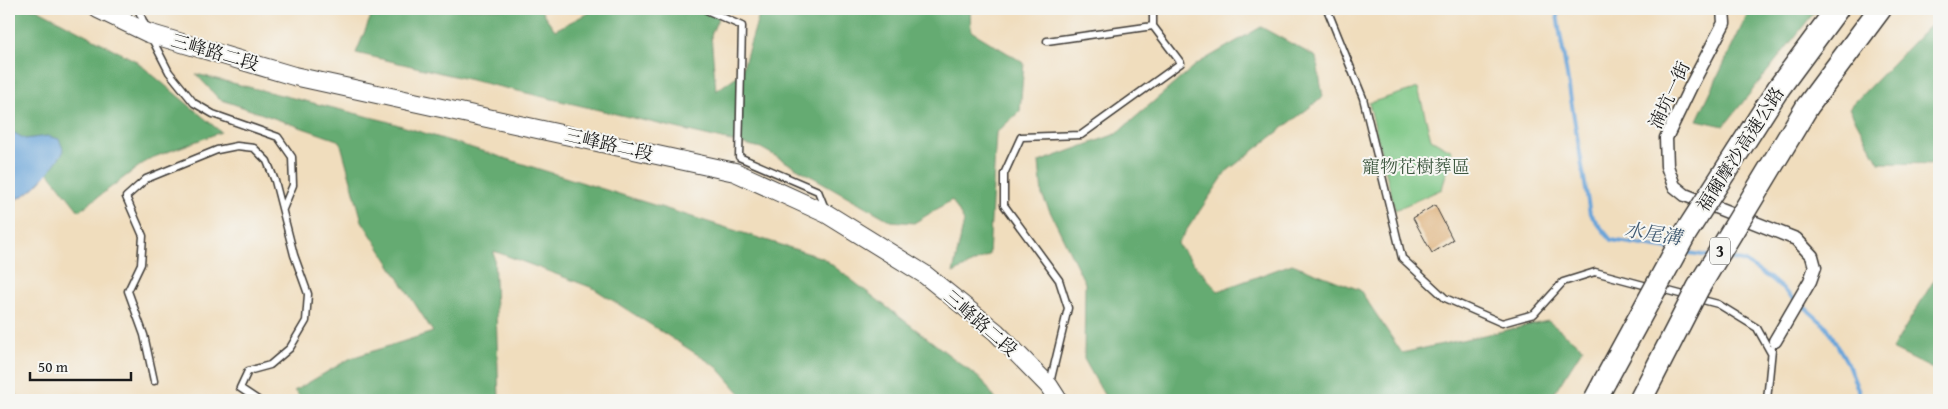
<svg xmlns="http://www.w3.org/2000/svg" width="1948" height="409" viewBox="0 0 1948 409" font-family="'Gentium Book Plus','Noto Serif TC',serif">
	<rect width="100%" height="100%" fill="#f6f6f2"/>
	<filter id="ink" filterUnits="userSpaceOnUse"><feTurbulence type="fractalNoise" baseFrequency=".02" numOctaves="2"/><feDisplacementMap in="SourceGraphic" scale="10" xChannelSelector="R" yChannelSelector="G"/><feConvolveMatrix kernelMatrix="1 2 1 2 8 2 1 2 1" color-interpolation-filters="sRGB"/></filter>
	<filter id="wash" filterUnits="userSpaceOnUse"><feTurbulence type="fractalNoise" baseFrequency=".0096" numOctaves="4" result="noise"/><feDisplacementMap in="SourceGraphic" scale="20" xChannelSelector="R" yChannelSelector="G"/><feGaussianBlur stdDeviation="1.12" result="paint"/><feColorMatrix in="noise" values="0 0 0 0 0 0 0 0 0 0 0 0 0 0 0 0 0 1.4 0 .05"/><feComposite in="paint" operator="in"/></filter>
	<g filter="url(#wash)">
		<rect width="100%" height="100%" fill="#f0ddbd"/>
		<path fill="#7cc684" stroke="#4c7150" d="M1418,88L1431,139L1452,151L1442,189L1395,210L1369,103Z"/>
		<path fill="#65ab72" stroke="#406447" d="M9,9H37L136,61L221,132L149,159L79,211L29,148L9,138Z
			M374,9H540L555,30L596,9H722L711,35L716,91L741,73L761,9H808L810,15L819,9H970L971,31L1024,63L1020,111L996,133L989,255L953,273L964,221L952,200L914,223L891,221L761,148L356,53Z
			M1750,9H1817L1724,126L1697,120Z
			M1939,16V164L1879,163L1849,108Z
			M1261,27L1316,57L1323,97L1227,171L1177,244L1218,291L1292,264L1360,290L1402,353L1548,321L1583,348L1550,400H1107L1084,359L1085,283L1042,195L1039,162L1116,134L1197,64Z
			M196,74L386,121L823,258L983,381L996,400H746L717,367L593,288L494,251L499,400H304L294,391L351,358L433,332L362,221L340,141L219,99Z
			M1939,272V372L1892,349Z
			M9,384L20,400H9Z"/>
		<path fill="#69a4d9" stroke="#42607a" d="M9,130L25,139L47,136L59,139L64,151C51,169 33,197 9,201Z"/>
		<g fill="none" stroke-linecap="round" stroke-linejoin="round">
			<path stroke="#69a4d9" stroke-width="4" d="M1556,9L1590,214L1611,240L1669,249
				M1683,252L1708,256
				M1725,258L1743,261L1771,279L1795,300
				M1801,304L1827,327L1848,364L1862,400"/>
		</g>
		<g id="blocks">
			<path fill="#ddad75" d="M1435,205L1453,240L1432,253L1413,218Z"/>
		</g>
	</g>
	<g filter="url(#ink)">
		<use href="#blocks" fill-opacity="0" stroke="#3c3934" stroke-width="1"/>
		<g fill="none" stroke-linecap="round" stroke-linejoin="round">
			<defs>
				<path id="lane" d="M138,9L146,28
					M704,9L742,26L739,157L818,191L826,211
					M1153,9V26
					M1327,9L1363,98L1402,258L1445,298L1502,323L1534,314L1563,282L1595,272L1651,287
					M151,37L169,72L194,103L213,114L278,137L292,157L293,185L283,209
					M1047,41L1153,26L1181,63L1081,135L1021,137L1004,174V205L1059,280L1068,308L1050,383
					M1661,289L1718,304L1757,328L1771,353
					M154,381L144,335L128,291L141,264L143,236L126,197L146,179L217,150L237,146L254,148L267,161L275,181L294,255L308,294L306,321L290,348L270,365L248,371L240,388L258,400
					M1767,400L1772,349"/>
				<path id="street" d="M1723,9L1724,23L1691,86L1666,138L1667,166L1674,186L1685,195L1796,239L1812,256L1815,267L1810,281L1775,341"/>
				<path id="secondary" d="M98,9L148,33L294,76L735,172L827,214L924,274L996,332L1049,386L1058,400"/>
				<path id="highway" d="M1778,89L1837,9
					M1807,107L1880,9
					M1595,400L1605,381"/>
			</defs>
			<use href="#lane" stroke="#3c3934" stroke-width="9"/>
			<use href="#street" stroke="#3c3934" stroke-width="15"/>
			<use href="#secondary" stroke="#3c3934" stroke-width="20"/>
			<use href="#highway" stroke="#3c3934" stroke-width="25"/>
			<use href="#lane" stroke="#fff" stroke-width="6"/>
			<use href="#street" stroke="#fff" stroke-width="12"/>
			<use href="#secondary" stroke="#fff" stroke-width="18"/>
			<use href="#highway" stroke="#fff" stroke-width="22"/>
			<defs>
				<path id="highway-bridge" d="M1605,381L1685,234L1778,89
					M1641,399L1698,288L1807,107"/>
			</defs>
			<use href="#highway-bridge" stroke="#3c3934" stroke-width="25" stroke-linecap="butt"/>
			<use href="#highway-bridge" stroke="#fff" stroke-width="22"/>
		</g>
	</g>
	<g text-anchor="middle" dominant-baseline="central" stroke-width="4" stroke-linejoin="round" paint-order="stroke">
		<rect fill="#f6f6f2" stroke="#5d5d5c" stroke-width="1" x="1710" y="237.5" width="20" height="27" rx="4"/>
		<g font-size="16" font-weight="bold" fill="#1c1c1c">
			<text x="1720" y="251">3</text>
		</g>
		<g font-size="18" fill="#1c1c1c" stroke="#f6f6f2">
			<text transform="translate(215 52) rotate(16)">三峰路二段</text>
			<text transform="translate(1669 95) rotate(-65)">湳坑一街</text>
			<text transform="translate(609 144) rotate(13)">三峰路二段</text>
			<text transform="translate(1740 149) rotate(-57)">福爾摩沙高速公路</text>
			<text transform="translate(981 323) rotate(41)">三峰路二段</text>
		</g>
		<g font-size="18" fill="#3e5840" stroke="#f6f6f2">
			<text x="1416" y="166">寵物花樹葬區</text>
		</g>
		<g font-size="19" font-style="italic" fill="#3f5971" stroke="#f6f6f2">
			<text transform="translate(1653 233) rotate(9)">水尾溝</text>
		</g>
	</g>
	<rect width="1948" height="409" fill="none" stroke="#f6f6f2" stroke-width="30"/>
	<path d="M30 372v8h101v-8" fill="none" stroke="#1c1c1c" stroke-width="2.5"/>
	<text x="38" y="372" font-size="15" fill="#1c1c1c" stroke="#f6f6f2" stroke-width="4" paint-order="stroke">50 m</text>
</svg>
